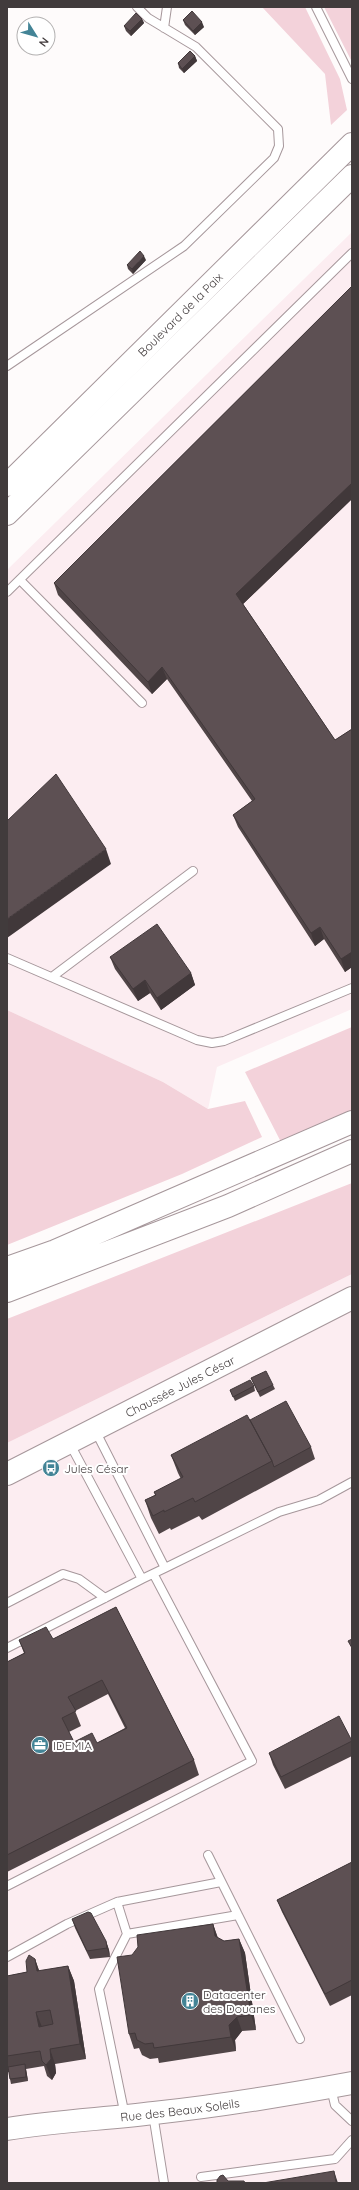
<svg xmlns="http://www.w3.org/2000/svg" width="359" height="2190" viewBox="0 0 359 2190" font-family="Quicksand,sans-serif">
	<rect width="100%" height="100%" fill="#fefbfb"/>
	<path fill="#fcedf1" d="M352,232V1009L217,1067L208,1109L163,1082L7,1010V570Z
		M352,1274V2183H7V1443Z"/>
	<path fill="#f3d2da" d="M262,7H305L340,79L347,110L331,125L325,74Z
		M324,7H352V62Z
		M7,1010L163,1082L208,1109L245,1101L262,1137L182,1174L7,1245Z
		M352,1027V1112L282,1144L245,1072Z
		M352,1183V1274L7,1443V1319Z"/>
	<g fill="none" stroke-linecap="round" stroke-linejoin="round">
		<defs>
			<path id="service" d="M316,7L352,79
				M164,28L167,7
				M7,366L184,246L274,158L279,146L278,129L196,47L148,18L137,7
				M20,580L142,703
				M7,592L352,253
				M7,958L197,1040L212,1043L224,1041L352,988
				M52,977L193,871
				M70,1444L142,1579L165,1568L95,1430
				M165,1568L279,1512L319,1500L352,1482
				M7,1603L63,1574L79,1579L105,1598
				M7,1648L142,1579
				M208,1855L300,2039
				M221,1882L117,1902L127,1934L238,1915
				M7,1886L252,1761L154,1575
				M7,1957L67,1924L117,1902
				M331,2088L335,2105L352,2121
				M153,2114L164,2183
				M125,2116L99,1989L127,1934
				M201,2177L335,2159L352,2140"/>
			<g id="secondary">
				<path id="s1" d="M7,485L352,144"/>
				<path d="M7,514L352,176"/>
				<path id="s2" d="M7,1474L352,1298"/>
				<path id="s3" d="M7,2129C56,2121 105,2119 154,2113C221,2106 287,2095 352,2083"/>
			</g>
			<path id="trunk" d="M7,1268L55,1251L352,1122
				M7,1291L228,1206L352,1151"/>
		</defs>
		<use href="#service" stroke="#a6979b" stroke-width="10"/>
		<use href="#secondary" stroke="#a6979b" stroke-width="24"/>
		<use href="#trunk" stroke="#a6979b" stroke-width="24"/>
		<use href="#service" stroke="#fff" stroke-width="8"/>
		<use href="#secondary" stroke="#fff" stroke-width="22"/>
		<use href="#trunk" stroke="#fff" stroke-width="22"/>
	</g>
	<path fill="#504547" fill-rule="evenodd" d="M142,19L144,23L131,36L126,31L124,26Z
		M183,20L204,27L195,35L185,25Z
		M195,56L197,61L184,73L179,68L178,63Z
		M146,260L133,274L128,269L127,265Z
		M352,286V499L243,604L335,740L352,729V967L345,972L324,939L315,946L238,827L233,815L252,801L167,679L152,694L58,595L54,583Z
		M110,957L191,973L195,985L161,1010L150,993L138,1001L115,969Z
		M251,1378L273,1385L275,1389L260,1397Z
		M254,1386L255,1391L235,1401L230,1390Z
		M250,1420L311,1447L315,1459L202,1520L199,1516L171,1530L170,1528L159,1534L151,1518L145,1500L155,1495L154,1492L181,1479L178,1473L171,1455Z
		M116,1607L194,1760L199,1775L7,1872V1662L24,1653L19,1640L53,1639ZM108,1694L125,1728L97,1743L74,1742L69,1732L81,1726L75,1711Z
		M352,1741V1756L285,1789L273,1765L269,1753Z
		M352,1862V1995L330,2006L282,1912L277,1900Z
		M72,1919L106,1941L109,1950L110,1957L90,1959L75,1928Z
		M213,1924L218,1938L224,1941L239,1939L245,1953L256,2030L242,2031L235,2040L236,2051L159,2063L158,2058L150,2059L142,2055L139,2048L134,2049L129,2034L132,1955Z
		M35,1959L39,1971L68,1966L74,1981L86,2059L55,2064L56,2073L52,2080L47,2076L44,2066L26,2069L28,2081L11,2084L10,2079L9,2072H7V1976L27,1972Z"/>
	<path fill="#41383a" d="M142,19L144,23L131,36L130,31Z
		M202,22L204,27L195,35L193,31Z
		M195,56L197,61L184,73L182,69Z
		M144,256L146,260L133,274L132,269Z
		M352,483V499L241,606L236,594Z
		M162,667L167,679L152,694L148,682Z
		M106,849L111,864L7,938V919Z
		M320,927L324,939L315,946L311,933Z
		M352,952V967L345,972L341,959Z
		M191,973L195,985L161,1010L157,998Z
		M145,980L150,993L138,1001L133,989Z
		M213,1924L218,1939L215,1936Z
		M239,1939L245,1953L256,2030L251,2015Z
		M106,1941L109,1950L110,1957L107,1948Z
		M35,1959L40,1973L37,1971Z
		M68,1966L74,1981L86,2059L80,2044Z
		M36,2012L42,2027H39Z
		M237,2017L242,2031L235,2040L236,2051L231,2037L229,2025Z
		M50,2049L55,2064L56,2073L52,2080L46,2065Z
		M25,2064L26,2069L28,2081L26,2077Z
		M334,2171L338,2183H336Z"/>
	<path fill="#5d5053" stroke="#41383a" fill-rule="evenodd" d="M192,11L202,22L193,31L183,20Z
		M136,13L142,19L130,31L124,26Z
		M190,51L195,56L182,69L178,63Z
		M140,251L144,256L132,269L127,265Z
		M352,286V483L236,594L335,740L352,729V952L341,959L320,927L311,933L233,815L255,799L162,667L148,682L54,583Z
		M56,774L106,849L7,919V821Z
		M157,924L191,973L157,998L145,980L133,989L110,957Z
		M266,1371L273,1385L258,1392L251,1378Z
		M250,1380L254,1386L233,1397L230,1390Z
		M286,1401L311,1447L274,1467L272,1461L250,1420Z
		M247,1415L272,1461L195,1502L193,1498L164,1512V1510L153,1516L145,1500L156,1495L154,1492L183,1477L171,1455Z
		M116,1607L194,1760L7,1855V1662L25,1653L19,1640L46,1627L53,1639ZM102,1680L127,1728L97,1743L92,1733L74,1742L62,1718L76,1711L68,1697Z
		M352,1639V1648L348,1641Z
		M339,1716L352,1741L281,1777L269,1753Z
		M352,1862V1980L325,1994L277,1900Z
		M88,1912L91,1913L106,1941L107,1948L87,1951L72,1919Z
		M213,1924L215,1936L224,1941L239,1939L251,2015L237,2017L229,2025L231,2037L154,2048L153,2043L145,2044L137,2040L135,2033L129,2034L117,1957L132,1955L138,1947L137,1935Z
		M29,1955L35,1959L37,1971L68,1966L80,2044L50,2049L51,2059L46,2065L42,2061L40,2051L7,2056V1976L27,1972L26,1961ZM50,2010L53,2024L39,2027L36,2012Z
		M25,2064L26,2077L10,2079L8,2067Z
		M334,2171L336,2183H263Z
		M223,2175L228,2181H244L245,2183H217V2180L220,2176Z"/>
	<defs>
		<symbol id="bus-disc" viewBox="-11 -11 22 22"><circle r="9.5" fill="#438496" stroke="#fff"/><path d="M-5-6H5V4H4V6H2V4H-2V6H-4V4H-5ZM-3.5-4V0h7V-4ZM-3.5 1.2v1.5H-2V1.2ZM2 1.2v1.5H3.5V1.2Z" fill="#fff"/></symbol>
		<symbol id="office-disc" viewBox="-11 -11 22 22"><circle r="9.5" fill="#438496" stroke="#fff"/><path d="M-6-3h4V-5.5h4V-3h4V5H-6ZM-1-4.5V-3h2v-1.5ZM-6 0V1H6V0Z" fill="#fff"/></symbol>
		<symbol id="building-disc" viewBox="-11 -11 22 22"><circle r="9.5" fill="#438496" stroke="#fff"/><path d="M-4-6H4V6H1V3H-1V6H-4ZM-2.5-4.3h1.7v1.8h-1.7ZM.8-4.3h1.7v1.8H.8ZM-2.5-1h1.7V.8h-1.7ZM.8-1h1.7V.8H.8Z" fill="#fff"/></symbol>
	</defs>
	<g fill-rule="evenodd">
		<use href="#bus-disc" x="41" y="1458" width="20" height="20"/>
		<use href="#office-disc" x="30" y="1735" width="20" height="20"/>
		<use href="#building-disc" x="180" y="1991" width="20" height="20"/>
	</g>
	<g text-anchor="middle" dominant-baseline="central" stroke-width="4" stroke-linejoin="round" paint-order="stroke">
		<g font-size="12" fill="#413b3c" stroke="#fff">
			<text stroke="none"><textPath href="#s1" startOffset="243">Boulevard de la Paix</textPath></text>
			<text stroke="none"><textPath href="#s2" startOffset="194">Chaussée Jules César</textPath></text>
			<text stroke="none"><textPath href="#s3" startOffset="174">Rue des Beaux Soleils</textPath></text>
		</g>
		<g font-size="12" fill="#413b3c" stroke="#fff" text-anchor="start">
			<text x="64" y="1468">Jules César</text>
			<text x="53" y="1745">IDEMIA</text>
			<text x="203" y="1994">Datacenter<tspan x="203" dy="14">des Douanes</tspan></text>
		</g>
	</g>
	<rect width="359" height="2190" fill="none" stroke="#413b3c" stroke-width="16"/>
	<g transform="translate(36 36) rotate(127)"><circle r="19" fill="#ffffff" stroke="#b3b1b1"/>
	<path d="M0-3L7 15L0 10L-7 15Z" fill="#438496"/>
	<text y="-6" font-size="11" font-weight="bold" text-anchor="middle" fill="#413b3c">N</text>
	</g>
</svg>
